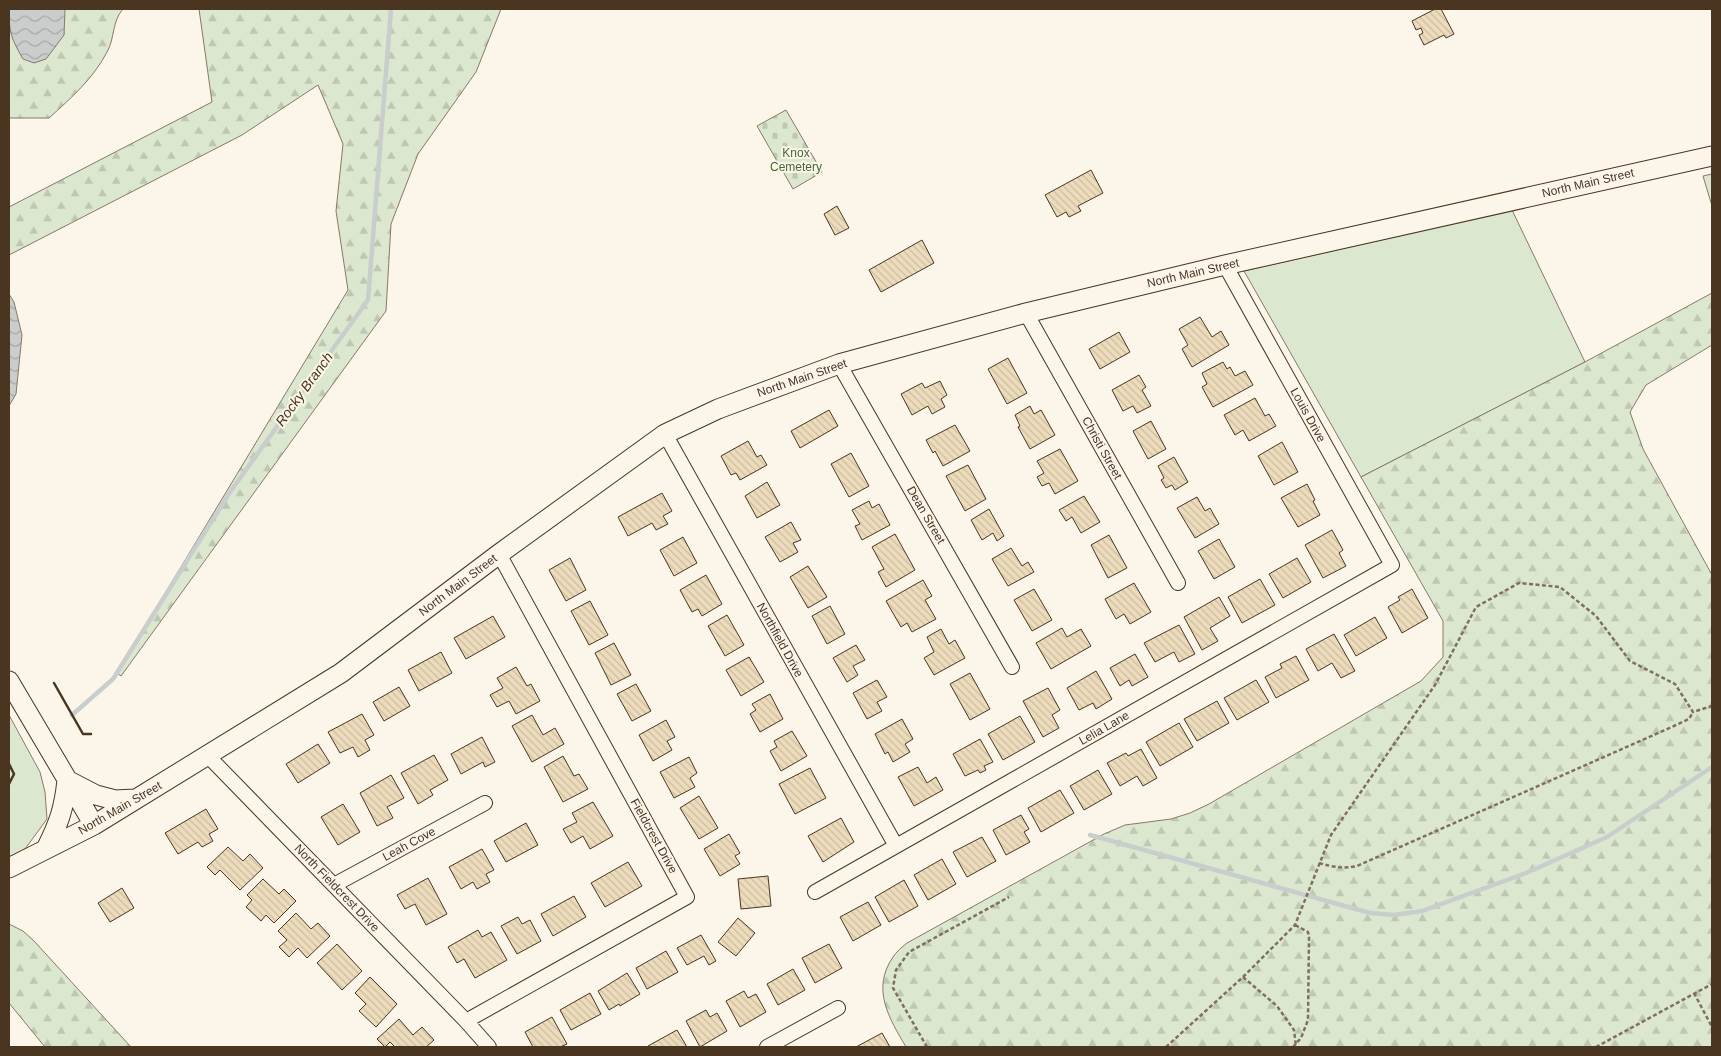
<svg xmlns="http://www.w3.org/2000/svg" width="1721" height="1056" viewBox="0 0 1721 1056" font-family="Helvetica,sans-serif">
	<defs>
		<pattern id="forest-firs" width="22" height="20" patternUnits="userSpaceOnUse" patternTransform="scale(1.25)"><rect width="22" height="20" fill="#dce7d0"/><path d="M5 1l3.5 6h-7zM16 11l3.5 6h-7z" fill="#bec7b2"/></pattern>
		<pattern id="cemetery-stones" width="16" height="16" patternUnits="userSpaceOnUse" patternTransform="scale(1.25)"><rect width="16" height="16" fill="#dce7d0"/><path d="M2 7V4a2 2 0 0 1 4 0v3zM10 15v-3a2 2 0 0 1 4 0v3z" fill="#bec7b2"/></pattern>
		<pattern id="water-waves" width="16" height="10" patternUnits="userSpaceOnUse" patternTransform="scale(1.25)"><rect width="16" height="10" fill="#c9cecd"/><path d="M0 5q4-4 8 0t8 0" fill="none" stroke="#a5a8a6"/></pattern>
		<pattern id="building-back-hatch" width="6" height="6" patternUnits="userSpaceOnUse" patternTransform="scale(1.25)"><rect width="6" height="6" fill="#ecdcbc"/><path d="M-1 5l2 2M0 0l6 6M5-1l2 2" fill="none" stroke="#ccbda1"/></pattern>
	</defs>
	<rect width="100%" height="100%" fill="#fbf6e9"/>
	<path fill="#dce7d0" stroke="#887966" d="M1712,174V206L1703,176Z
		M1512,210L1585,362L1361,477L1244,271Z
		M9,715L40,772L45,792L47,819L25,849L9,857Z"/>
	<path fill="url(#forest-firs)" stroke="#887966" d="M9,9H123C112,21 115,38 107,52C93,79 71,98 49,118H9Z
		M199,9H501L476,72L418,154L391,224L386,311L121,676L117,673L348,290L336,211L343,144L318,85L242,135L9,255V207L212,102Z
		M1712,293V345L1646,385L1630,412L1643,449L1712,575V1047H906C889,1018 871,989 893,957C896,952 902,947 907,943L1104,834L1125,825L1171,819L1190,813L1209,804L1421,681L1443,657V621L1361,477L1585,362Z
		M9,924L23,931L34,941L131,1047H45L9,1003Z"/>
	<path fill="url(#cemetery-stones)" stroke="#887966" d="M786,110L822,172L793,189L757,126Z"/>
	<path fill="url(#water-waves)" stroke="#887966" d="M9,9H65L64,35L46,59L34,63L23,59C11,38 9,33 9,9Z
		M9,294L14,302L22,335L16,394L9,406Z"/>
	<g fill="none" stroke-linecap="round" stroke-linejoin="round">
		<path stroke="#c9cecd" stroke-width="4.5" d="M72,715L113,679L230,492L368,300L391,9
			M9,767L10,766
			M1090,835L1370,913L1394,915L1422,911L1526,873L1607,837L1712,767"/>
	</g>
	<path fill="url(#building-back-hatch)" stroke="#4a3520" d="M1435,9H1441L1454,34L1446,38L1444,35L1424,45L1419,35L1423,33L1421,28L1416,30L1412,21Z
		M1091,170L1103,193L1078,206L1081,211L1069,217L1066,212L1057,217L1045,195Z
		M837,206L849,228L835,235L824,214Z
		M922,240L934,263L881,292L869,270Z
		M1200,317L1212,337L1221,331L1229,345L1192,367L1182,349L1188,345L1179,329Z
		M1119,332L1130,352L1100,369L1089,349Z
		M1008,358L1027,393L1007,404L988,369Z
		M1223,362L1227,369L1230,367L1235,376L1245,371L1253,385L1213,407L1202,387L1207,384L1202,373Z
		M1139,375L1146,387L1142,390L1151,406L1137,413L1133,406L1123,411L1112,390Z
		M940,381L947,395L941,399L945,407L932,414L928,406L912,415L901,394L922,383L925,388Z
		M1255,398L1265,416L1269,414L1276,426L1249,441L1243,430L1235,435L1224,415Z
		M1030,406L1034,414L1041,410L1055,435L1030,449L1018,427L1020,426L1015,415Z
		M829,410L838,426L800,448L791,431Z
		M1151,421L1166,449L1148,459L1133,431Z
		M955,425L970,451L943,466L935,451L933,453L926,440Z
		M748,441L757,457L761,455L767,465L740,480L736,473L731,475L721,456Z
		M1282,442L1298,472L1274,485L1258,456Z
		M1060,449L1078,481L1055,494L1049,483L1042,486L1037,477L1044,473L1037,461Z
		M851,453L869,486L849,497L831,464Z
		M1174,457L1188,482L1175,490L1172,485L1166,488L1161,480L1164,478L1158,466Z
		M968,465L986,499L965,511L946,476Z
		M767,482L780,505L757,518L745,496Z
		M1307,484L1315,500L1313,501L1320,515L1298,527L1281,498Z
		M662,493L672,511L663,516L668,524L656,530L652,523L628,536L618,517Z
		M1084,496L1100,522L1081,533L1072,517L1066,521L1059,510Z
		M1197,497L1205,511L1210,508L1219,524L1195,538L1177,508Z
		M869,501L872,508L879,504L890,525L862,540L855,526L860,524L852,510Z
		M989,509L1004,536L997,541L993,533L982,540L971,520Z
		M791,522L801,540L793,543L798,552L780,562L765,537Z
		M1332,530L1343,550L1339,553L1346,566L1323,578L1305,545Z
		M895,534L915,570L886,587L878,572L884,569L872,547Z
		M1109,535L1127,568L1108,578L1091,545Z
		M683,537L697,563L674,576L660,550Z
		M1219,539L1235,567L1214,579L1198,551Z
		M1011,548L1022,566L1028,562L1034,572L1008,586L992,559Z
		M570,558L586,590L566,601L549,570Z
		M1297,558L1311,582L1283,598L1269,574Z
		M808,566L827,597L808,608L790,577Z
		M706,575L722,604L702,616L698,609L692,612L680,590Z
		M1260,579L1275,605L1242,623L1228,597Z
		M923,580L932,596L925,600L936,619L912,632L907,623L901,627L886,601Z
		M1134,583L1151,612L1130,624L1124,614L1116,619L1105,599Z
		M1034,589L1052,620L1032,631L1014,600Z
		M1412,589L1428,618L1402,633L1388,607L1400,600L1398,597Z
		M1219,597L1230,616L1210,628L1218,641L1202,650L1184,617Z
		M590,601L608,635L589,645L571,611Z
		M830,606L845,634L827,644L812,616Z
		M727,615L744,645L725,656L708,626Z
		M493,616L505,637L466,659L454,638Z
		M1375,617L1387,638L1356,656L1344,635Z
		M1179,625L1195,654L1179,662L1174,652L1155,662L1144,643Z
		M1062,628L1067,637L1081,629L1091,646L1051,669L1036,643Z
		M941,629L949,644L955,640L965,658L934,675L924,658L934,652L927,637Z
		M1334,634L1355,671L1341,678L1332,663L1318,671L1306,649Z
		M614,643L631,675L611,685L595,653Z
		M856,645L865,660L853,666L858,675L847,682L833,658Z
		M441,652L452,673L419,691L408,670Z
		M1135,654L1148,677L1132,686L1129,680L1120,686L1110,668Z
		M1296,656L1309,680L1276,698L1265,677L1282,668L1280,664Z
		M749,657L764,682L741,696L726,670Z
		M516,667L527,686L531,684L540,701L516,714L509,701L497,707L490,695L503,688L497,678Z
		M1096,671L1112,699L1096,709L1093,703L1079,710L1067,688Z
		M970,673L990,709L970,720L950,684Z
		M877,680L887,697L877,702L882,711L867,719L853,693Z
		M1256,680L1269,702L1237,720L1224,698Z
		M636,684L651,711L632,721L617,694Z
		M399,687L410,706L384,721L373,702Z
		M1048,688L1060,710L1052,715L1059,728L1043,737L1023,701Z
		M770,694L783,719L760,732L750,714L756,710L752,704Z
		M1217,701L1229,723L1197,741L1184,719Z
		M362,714L374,735L365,740L370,750L358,757L353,747L340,753L328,732Z
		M532,715L543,735L555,728L564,744L532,762L512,726Z
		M1020,716L1035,742L1003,760L988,734Z
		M902,719L913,739L905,744L910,752L893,762L888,752L885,754L875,734Z
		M666,720L675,737L667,741L672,750L653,761L639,735Z
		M1179,723L1193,747L1160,766L1146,742Z
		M792,731L807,756L781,771L770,751L777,747L774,741Z
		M482,737L495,762L485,767L483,762L461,774L451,754Z
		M980,739L993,762L984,766L986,770L980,773L978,770L965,776L953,754Z
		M318,744L330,763L298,783L286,764Z
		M1141,749L1157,778L1143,786L1137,776L1120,786L1107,763L1126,753L1128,756Z
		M434,755L448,780L430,790L433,795L418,804L401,773Z
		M563,756L574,776L579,774L588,789L563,802L544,767Z
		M689,757L697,773L690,778L695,787L674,798L660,772Z
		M918,767L927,783L936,777L943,790L914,806L898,777Z
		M810,768L826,798L795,814L779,784Z
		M1098,770L1112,794L1084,810L1070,786Z
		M391,775L404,798L387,807L393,818L377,826L360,793Z
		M1060,790L1074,813L1041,832L1028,808Z
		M699,796L718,828L699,839L680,808Z
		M593,802L613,836L590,849L583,836L571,843L563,829L577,822L572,813Z
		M343,804L360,832L338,845L321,817Z
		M206,809L218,829L209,834L213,841L202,847L198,842L178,854L165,833Z
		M1021,815L1029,829L1024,832L1030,842L1006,855L993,830Z
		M841,818L854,842L823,862L808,836Z
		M526,823L538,845L506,862L494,841Z
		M729,834L740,853L735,856L740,864L720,876L704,849Z
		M982,837L996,861L967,877L953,852Z
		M228,847L243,861L250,854L263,868L240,890L220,870L215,875L207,867Z
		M482,849L494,870L486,874L490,882L477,889L473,882L461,889L449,867Z
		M942,859L956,884L928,900L914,875Z
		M628,862L642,886L605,907L591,883Z
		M768,876L771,906L741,909L738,879Z
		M428,878L447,914L426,925L415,904L405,909L397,895Z
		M263,879L279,894L284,889L296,901L274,923L266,915L261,921L246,907L252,900L247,895Z
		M904,880L918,906L889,922L875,897Z
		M122,888L134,908L110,922L98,903Z
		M574,896L586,917L553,936L541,914Z
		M868,902L881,925L853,941L840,917Z
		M296,913L311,929L318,923L330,936L307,958L298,948L289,957L279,947L287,940L278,931Z
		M518,917L522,924L530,920L541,941L517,954L501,926Z
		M738,918L755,933L736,956L718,942Z
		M478,930L482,937L491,932L507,960L475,978L464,959L457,963L448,947Z
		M701,935L716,961L709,965L704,956L687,965L677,948Z
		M337,944L362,971L342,990L317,963Z
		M829,944L842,968L815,983L802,958Z
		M666,951L678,972L647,989L636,968Z
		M793,969L805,990L778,1005L767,984Z
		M627,973L640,994L620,1006L619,1004L609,1010L598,991Z
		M370,977L397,1004L376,1027L359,1011L366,1004L355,993Z
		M744,991L748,998L756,994L766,1012L740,1027L726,1001Z
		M590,993L601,1014L571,1030L560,1010Z
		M706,1010L710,1017L717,1013L727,1031L700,1047L686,1021Z
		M552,1017L567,1044L560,1047H533L525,1032Z
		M399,1019L413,1035L422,1027L434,1040L426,1047H395L390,1042L385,1047L377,1039Z
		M677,1030L687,1047H648V1046Z
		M882,1033L890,1047H856Z"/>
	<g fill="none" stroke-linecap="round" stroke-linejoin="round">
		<defs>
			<path id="street" d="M1026,313L1178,583
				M839,364L1012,667
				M665,434L896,846
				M208,756L466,1021L489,1047
				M334,885L485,803
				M815,892L1392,565L1225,265
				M466,1021L687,897L499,554
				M767,1047L838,1008"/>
			<path id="secondary" d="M9,681L94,825
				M46,849C59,823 64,809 67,780L96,795L115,800L135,799
				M9,868L94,825L341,673L499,554L665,434L718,409L839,364L1026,313L1225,265L1712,156"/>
		</defs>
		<use href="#street" stroke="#4a3520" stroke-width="16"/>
		<use href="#secondary" stroke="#4a3520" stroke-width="21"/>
		<path stroke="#7f6f5c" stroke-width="2.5" stroke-dasharray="4 2.5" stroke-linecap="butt" d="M1319,863C1333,867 1343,869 1357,866L1674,726L1689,719L1693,712
			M1243,977L1277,1006L1294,1030L1296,1047
			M1694,993L1712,1027
			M927,1047L893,988L896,970L909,952L1009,897
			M1166,1047L1243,977L1295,925L1331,835L1435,685L1476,607L1519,583L1560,587L1596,616L1630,661L1675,684L1693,712L1712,706
			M1293,1047L1301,1038L1308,1020L1309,937L1308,932L1295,925
			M1596,1047L1712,984"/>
		<use href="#street" stroke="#fbf6e9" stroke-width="14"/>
		<use href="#secondary" stroke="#fbf6e9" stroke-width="19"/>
		<path stroke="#4a3520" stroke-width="2.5" d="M54,683L83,734H91
			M9,764L14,774L9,784"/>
	</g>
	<g text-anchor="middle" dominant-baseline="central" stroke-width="4" stroke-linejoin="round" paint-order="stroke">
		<g font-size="12" fill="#436837" stroke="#fbf6e9">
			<text x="796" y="153">Knox<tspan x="796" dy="14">Cemetery</tspan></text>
		</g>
		<g font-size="12" fill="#4a3520" stroke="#fbf6e9">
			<text transform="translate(1588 183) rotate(-13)">North Main Street</text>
			<text transform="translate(1193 273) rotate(-13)">North Main Street</text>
			<text transform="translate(802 378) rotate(-19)">North Main Street</text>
			<text transform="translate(1308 415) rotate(61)">Louis Drive</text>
			<text transform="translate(1102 448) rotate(61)">Christi Street</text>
			<text transform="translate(926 515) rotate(60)">Dean Street</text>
			<text transform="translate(458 585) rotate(-37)">North Main Street</text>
			<text transform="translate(780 640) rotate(61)">Northfield Drive</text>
			<text transform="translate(1104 728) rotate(-30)">Lelia Lane</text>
			<text transform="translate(120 808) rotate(-30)">North Main Street</text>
			<text transform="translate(654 836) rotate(61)">Fieldcrest Drive</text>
			<text transform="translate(409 844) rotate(-28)">Leah Cove</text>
			<text transform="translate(337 888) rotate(46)">North Fieldcrest Drive</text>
		</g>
		<g font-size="14" font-style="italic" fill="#4a3520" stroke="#fbf6e9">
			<text transform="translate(304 389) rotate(-54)">Rocky Branch</text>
		</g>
	</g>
	<rect width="1721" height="1056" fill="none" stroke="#4a3520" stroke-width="20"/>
</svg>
